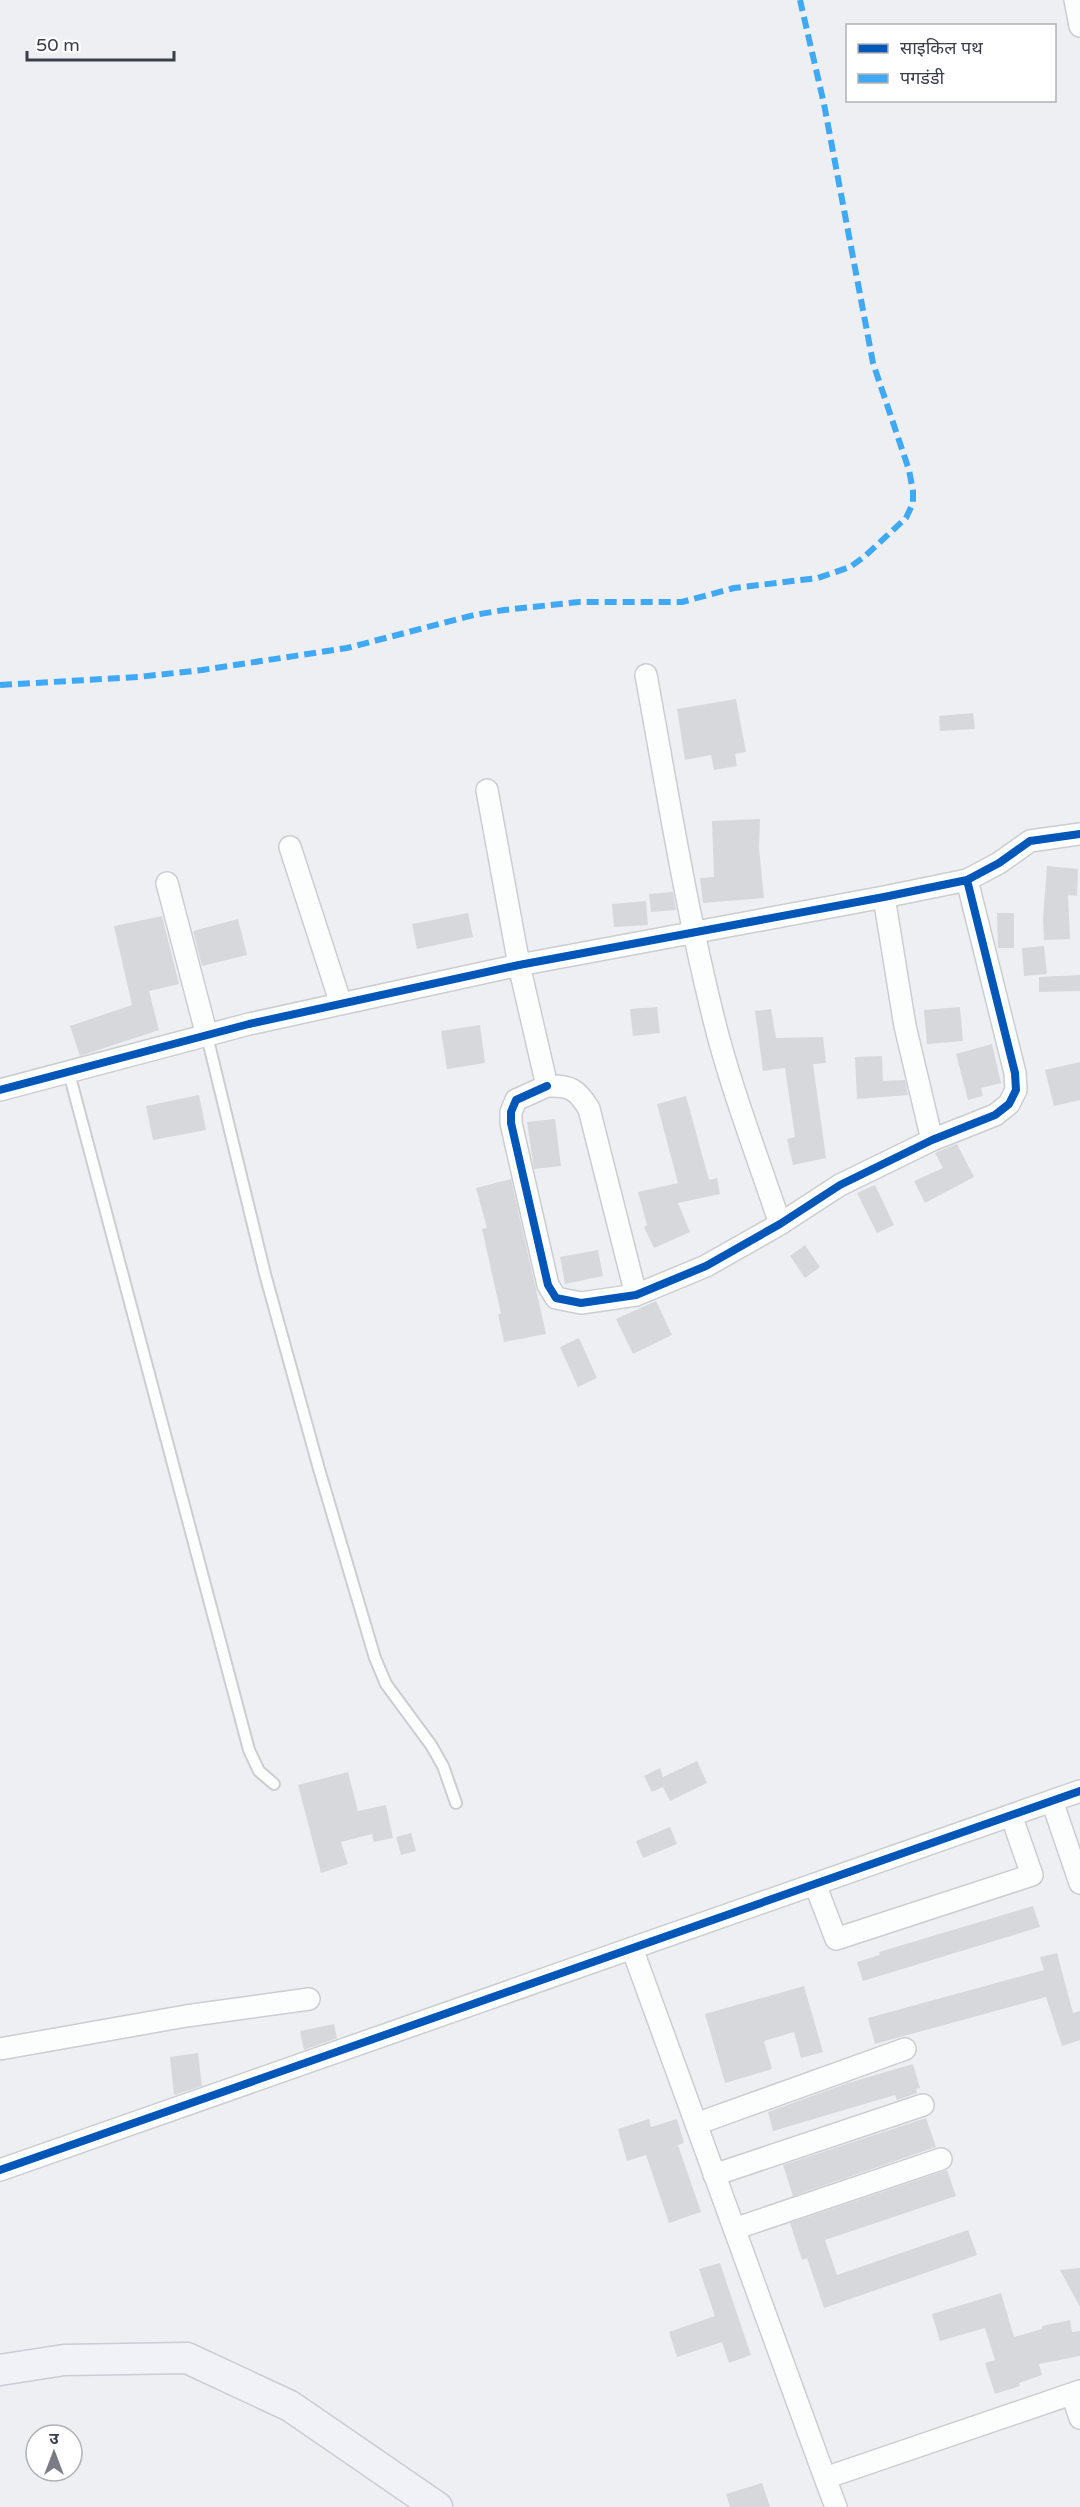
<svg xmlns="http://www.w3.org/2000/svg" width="1080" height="2507" viewBox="0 0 1080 2507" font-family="'Varela Round','Noto Sans Devanagari',sans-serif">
	<rect width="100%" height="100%" fill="#eeeff3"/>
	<path fill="#d7d8dc" d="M736,699L746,752L735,754L737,766L714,770L711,755L685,760L677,709Z
		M973,713L975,729L940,731L939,716Z
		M760,819L759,848L764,898L703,903L700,878L714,877L712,821Z
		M1047,866L1078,869L1077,896L1068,895L1070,939L1044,940L1043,919Z
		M673,892L676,910L651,912L649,894Z
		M646,901L648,925L614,927L612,904Z
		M468,913L473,937L417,949L412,924Z
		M997,913H1014V948H998Z
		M162,916L179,984L149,991L159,1030L80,1056L70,1026L132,1005L114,926Z
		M238,919L247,955L202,966L193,931Z
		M1044,946L1047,974L1024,976L1022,948Z
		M1080,975V991L1039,992V977Z
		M657,1007L660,1033L633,1036L630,1009Z
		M960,1007L963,1041L927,1044L924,1010Z
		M771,1009L776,1038L823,1037L826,1063L813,1064L826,1158L793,1165L787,1139L795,1137L785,1068L763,1071L755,1011Z
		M480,1025L485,1063L447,1069L441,1031Z
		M992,1044L1001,1083L981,1088L983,1096L968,1100L956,1054Z
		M882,1056L883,1081L905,1080L908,1095L857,1099L855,1057Z
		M1080,1062V1100L1054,1106L1045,1070Z
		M199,1095L206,1130L153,1140L146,1106Z
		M686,1096L709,1180L717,1178L720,1194L678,1203L690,1232L654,1248L644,1227L647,1225L638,1192L678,1183L657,1104Z
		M555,1119L561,1166L534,1169L527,1122Z
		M957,1144L974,1177L925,1203L914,1181L943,1168L935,1153Z
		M511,1179L546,1334L504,1342L498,1314H501L482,1229L487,1228L476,1188Z
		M875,1185L894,1225L877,1233L857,1193Z
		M805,1245L820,1267L805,1278L790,1256Z
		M598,1250L603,1276L565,1284L560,1257Z
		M656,1301L672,1335L633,1354L616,1319Z
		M579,1338L597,1378L578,1387L560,1347Z
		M697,1761L707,1783L670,1801L663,1787L652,1792L644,1776L660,1768L663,1777Z
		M348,1772L358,1811L386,1805L393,1838L374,1842L372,1834L341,1842L348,1864L321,1873L298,1785Z
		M670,1827L677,1844L643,1858L636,1841Z
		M411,1833L416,1851L401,1855L396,1837Z
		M1033,1906L1040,1927L863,1981L857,1962L880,1955L879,1952Z
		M1057,1953L1073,2013L1080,2011V2040L1062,2046L1046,1997L875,2044L868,2018L1044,1970L1040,1957Z
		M804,1986L823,2052L801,2058L794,2032L764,2041L772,2069L725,2083L705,2014Z
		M334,2024L337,2038L304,2050L300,2031Z
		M198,2053L202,2086L174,2095L170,2057Z
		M913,2064L920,2088L916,2089L917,2093L897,2100L895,2095L773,2131L768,2112L848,2083Z
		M926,2118L936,2147L793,2196L783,2165Z
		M649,2119L651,2127L677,2119L684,2143L678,2145L701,2212L669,2223L646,2155L627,2161L618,2129Z
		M947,2170L956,2196L825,2240L837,2275L968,2230L977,2255L824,2308L807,2258L802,2260L790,2223Z
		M720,2263L751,2355L729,2363L722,2342L677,2357L669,2332L715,2316L699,2269Z
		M1080,2268V2307L1060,2270Z
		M1001,2293L1014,2337L1042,2329V2326L1070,2320L1072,2332L1080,2331V2356L1039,2364L1042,2375L1019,2383L1020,2386L995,2394L985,2363L995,2360L985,2328L940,2341L932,2314Z
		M762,2483L770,2507H730L726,2494Z"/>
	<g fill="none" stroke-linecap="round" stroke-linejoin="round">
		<defs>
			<path id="service" d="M207,1036L265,1274L319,1469L375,1658L386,1684L431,1745L443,1766L456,1803
				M69,1073L249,1750L259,1771L274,1784"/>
			<path id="minor" d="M1075,0L1080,26
				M646,675C667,789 685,903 713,1016C730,1086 757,1155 780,1224
				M487,790L519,965L547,1086C570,1085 577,1089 589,1109L636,1295
				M290,847L341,1004
				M167,883L207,1036
				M884,897L905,1026L932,1140
				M547,1086L516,1100L511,1112V1123L548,1285L556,1298L581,1303L636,1295L706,1266L780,1224L840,1185L932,1140L995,1115L1009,1104L1016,1090L1015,1073L967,880
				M0,1090L249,1024L519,965L884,897L967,880L999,863L1030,841L1080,834
				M1052,1801L1080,1883
				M815,1884L836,1939L1032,1875L1011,1815
				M632,1948L825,2478
				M0,2049L186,2016L309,1999
				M696,2124L905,2049
				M0,2170L1080,1791
				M714,2175L923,2105
				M734,2229L941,2159
				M1072,2394L1080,2418
				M836,2507L825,2478L1080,2391"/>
			<path id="secondary" d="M0,2370L64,2360L187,2358L290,2406L437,2507"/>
		</defs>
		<use href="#service" stroke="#cccdd1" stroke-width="14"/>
		<use href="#minor" stroke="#cccdd1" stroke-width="24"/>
		<use href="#secondary" stroke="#caccd6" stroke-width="33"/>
		<use href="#service" stroke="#fcfdfd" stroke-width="10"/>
		<use href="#minor" stroke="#fcfdfd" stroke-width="21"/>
		<use href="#secondary" stroke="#f1f2f7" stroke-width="30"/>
		<path stroke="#3fa9f5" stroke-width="6" stroke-dasharray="12 6" stroke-linecap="butt" d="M0,685L138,677L202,670L347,648L474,615L504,610L579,602H682L734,588L818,578L850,567L864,557L906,518L913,503V491L909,470L873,363L824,104L800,0"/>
		<defs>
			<path id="cycleway" d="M547,1086L516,1100L511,1112V1123L548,1285L556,1298L581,1303L636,1295L706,1266L780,1224L840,1185L932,1140L995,1115L1009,1104L1016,1090L1015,1073L967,880
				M0,1090L249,1024L519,965L884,897L967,880L999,863L1030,841L1080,834
				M0,2170L1080,1791"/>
		</defs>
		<use href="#cycleway" stroke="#fff" stroke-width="11"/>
		<use href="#cycleway" stroke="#0057b8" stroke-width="8"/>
	</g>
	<rect x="846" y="24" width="210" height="78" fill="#ffffff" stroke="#b0b2b6" stroke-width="1.5"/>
	<rect x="858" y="44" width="30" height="9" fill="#0057b8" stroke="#b0b2b6" stroke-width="1.5"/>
	<text x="900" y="54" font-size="18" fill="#3a3e49">साइकिल पथ</text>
	<rect x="858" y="74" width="30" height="9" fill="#3fa9f5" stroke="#b0b2b6" stroke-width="1.5"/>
	<text x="900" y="84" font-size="18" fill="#3a3e49">पगडंडी</text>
	<g transform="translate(54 2453)"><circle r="28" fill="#ffffff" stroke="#b0b2b6" stroke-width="1.5"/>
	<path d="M0-4.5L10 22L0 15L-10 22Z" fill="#797c84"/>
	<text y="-9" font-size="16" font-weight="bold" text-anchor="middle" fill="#3a3e49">उ</text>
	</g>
	<path d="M27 51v9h147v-9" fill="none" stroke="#3a3e49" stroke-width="3"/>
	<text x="36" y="51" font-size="18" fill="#3a3e49" stroke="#ffffff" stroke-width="4.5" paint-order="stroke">50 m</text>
</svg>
